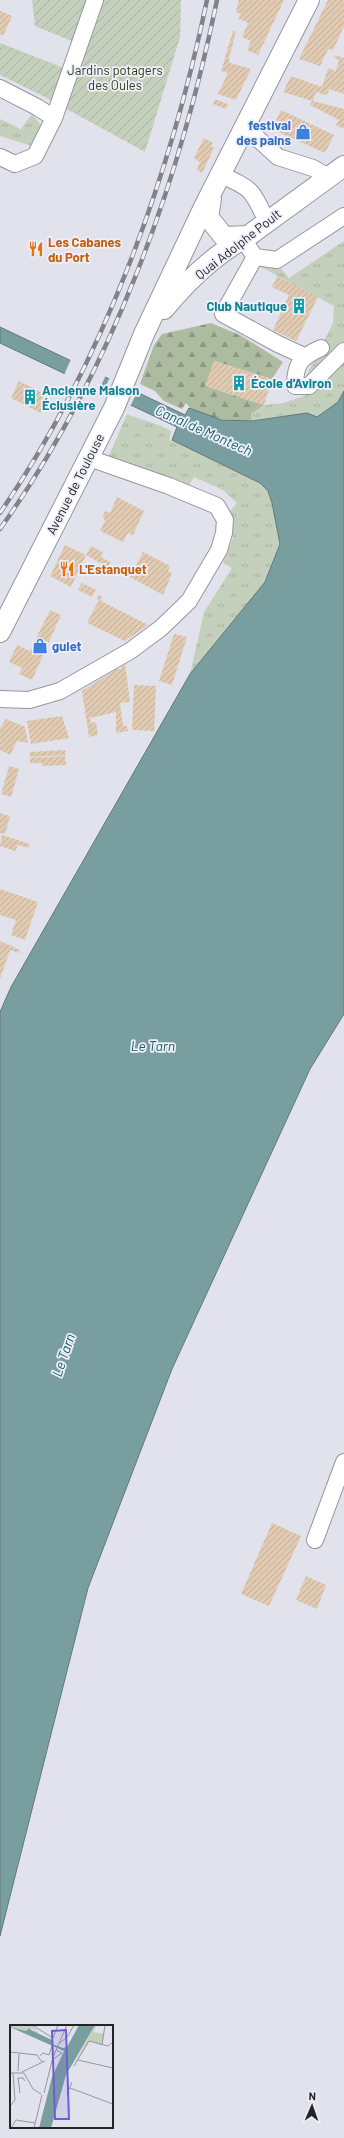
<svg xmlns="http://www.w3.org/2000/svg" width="344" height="2138" viewBox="0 0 344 2138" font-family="Barlow,sans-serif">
	<defs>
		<pattern id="grass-tufts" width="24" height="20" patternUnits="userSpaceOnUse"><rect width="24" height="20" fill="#c5d0bc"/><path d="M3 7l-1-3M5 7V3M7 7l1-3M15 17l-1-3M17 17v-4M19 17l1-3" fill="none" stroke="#a9b2a2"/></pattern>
		<pattern id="forest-firs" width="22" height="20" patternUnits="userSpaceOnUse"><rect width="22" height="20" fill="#adbba0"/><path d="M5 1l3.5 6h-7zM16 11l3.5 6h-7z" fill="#8d9882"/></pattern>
		<pattern id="garden-furrows" width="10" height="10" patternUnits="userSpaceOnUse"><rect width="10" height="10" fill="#c5d0bc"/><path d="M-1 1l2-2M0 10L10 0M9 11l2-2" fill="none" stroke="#a9b2a2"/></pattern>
		<pattern id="building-hatch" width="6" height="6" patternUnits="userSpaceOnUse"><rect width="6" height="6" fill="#e1cab2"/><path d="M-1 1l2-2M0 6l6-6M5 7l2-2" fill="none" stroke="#c1ad99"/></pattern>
	</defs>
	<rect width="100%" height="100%" fill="#e2e2ed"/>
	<path fill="url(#grass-tufts)" d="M32,114L41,125L42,134L32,146L0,136V119L21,129Z
		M344,241V391L338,402L317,417L307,413L252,421L251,414L264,405L283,403L313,393L305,378L333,323L334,306L259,266H279L289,278Z
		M127,414C142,420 157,423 171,431L169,441L172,440L260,483L268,491L272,502L280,544L265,582L190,674L204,612L232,568L223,563L233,538L230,511L237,503L223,490L194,477L187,489L108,458Z"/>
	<path fill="url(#forest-firs)" d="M211,323L240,335L283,362L272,379L214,361L206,386L264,405L251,414L252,421C235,421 196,419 186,403L182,409L164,401L155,391L140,384L154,345L162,334Z"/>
	<path fill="url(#garden-furrows)" d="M32,0H181L180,37L145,152L43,96L0,75V43L64,68L74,42L35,26Z"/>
	<path fill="#799e9f" stroke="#60797b" d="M0,327L185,415L189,408L222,420L252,421L307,413L317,417L338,402L344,391V1014L310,1069L172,1369L88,1588L0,1936V1012L11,987L190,674L265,582L280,544L272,503L268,491L260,483L172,440L177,427L0,343Z"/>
	<path fill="#e2e2ed" d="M71,359L106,375L98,392L64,375Z
		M110,377L138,390L130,407L102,394Z"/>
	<path fill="url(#building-hatch)" d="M239,0H284L258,55L247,50L251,41L242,37L248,23L238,18L241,14L236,12Z
		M328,0H344V26L333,50L328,49L320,66L299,59Z
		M0,11L12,16L3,36L0,34Z
		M233,31H236L229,59L230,63L251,69L236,100L218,94L228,73L221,71Z
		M335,55L344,58V94L329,89L328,93L325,95L316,92L313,101L344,109V129L336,125L339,120L310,105L312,101L283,92L291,76L322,87L328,68L336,71L339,60L334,58Z
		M215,99L228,104L226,109L213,104Z
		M281,110L334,135L325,153L272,129Z
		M204,138L213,143L211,146L214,148L202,173L197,170L200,162L194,158Z
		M277,276L318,297L296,341L273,330L289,295L272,287Z
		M214,361L272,379L264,405L205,386Z
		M19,381L49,396L41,413L11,398Z
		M117,497L144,511L133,535L128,533L123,542L100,531L105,521L103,516L105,511L110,513Z
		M65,545L86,555L91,546L103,552L101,557L110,562L108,567L86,555L71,587L50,576Z
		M143,552L170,566L168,571L172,574L163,595L130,577Z
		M82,583L96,590L92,597L78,590Z
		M99,595L102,597L101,601L148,625L125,641L87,623L99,600L97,599Z
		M50,610L61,615L32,680L19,674L22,668L9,662L17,645L30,651Z
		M174,634L187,637L172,685L159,681Z
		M125,664L130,702L120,703L123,726H127L128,731L116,733V712L90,718L91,723L96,722L98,735L89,737L82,691L117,669H121V667Z
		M134,685L156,686L154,731L132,730Z
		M62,716L69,738L31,744L27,721Z
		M6,719L25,727L28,743L17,741L10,755L0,750V728Z
		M65,750L66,755L30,757V752Z
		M65,756L66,765L42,766V763H30V758Z
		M9,766L19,769L11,797L1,794Z
		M0,813L10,816L5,834L0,833Z
		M2,835L30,844L28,848L18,845L15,851L0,846Z
		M0,889L38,902L25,940L11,935L16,920L0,915Z
		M0,941L20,950L19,953L10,950L0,979Z
		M272,1523L301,1536L269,1606L241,1594Z
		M306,1576L326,1585L317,1609L296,1600Z"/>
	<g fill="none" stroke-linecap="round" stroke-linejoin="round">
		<defs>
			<path id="minor" d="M0,88L37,107L54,118
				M245,127L278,157L313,168L327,176
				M0,157L15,164L35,156L54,118L95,0
				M221,175C253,189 252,190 267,222
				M243,239L255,257L223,314L278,344L304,356
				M255,257L277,260L344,216
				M321,348C301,357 295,363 295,386H309L344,351
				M0,699L29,700L60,691L130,651L161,628L189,601L219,550L224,533L225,520L217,506L169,486L89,458
				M315,1540L344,1462"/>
			<path id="major" d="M211,199L208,217L224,237L248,236
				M164,309C187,281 217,253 248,236L344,166
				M0,632L114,408L144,334L204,207L309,0"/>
		</defs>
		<use href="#minor" stroke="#9696a0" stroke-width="18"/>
		<use href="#major" stroke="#9696a0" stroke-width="22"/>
		<use href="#minor" stroke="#fff" stroke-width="16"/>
		<use href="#major" stroke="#fff" stroke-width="20"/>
		<defs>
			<path id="rail" d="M0,513C103,363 170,177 207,0
				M0,529C110,375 179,185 217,0"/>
		</defs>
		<use href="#rail" stroke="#82828a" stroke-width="4.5"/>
		<use href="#rail" stroke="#efeffb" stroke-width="3" stroke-dasharray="9" stroke-linecap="butt"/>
	</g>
	<defs>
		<symbol id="shop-bare" viewBox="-9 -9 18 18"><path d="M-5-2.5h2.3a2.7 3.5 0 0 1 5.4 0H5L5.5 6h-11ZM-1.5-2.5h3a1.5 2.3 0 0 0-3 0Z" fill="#3f7fe0" stroke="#efeffb" stroke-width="2.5" paint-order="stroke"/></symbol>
		<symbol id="restaurant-bare" viewBox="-9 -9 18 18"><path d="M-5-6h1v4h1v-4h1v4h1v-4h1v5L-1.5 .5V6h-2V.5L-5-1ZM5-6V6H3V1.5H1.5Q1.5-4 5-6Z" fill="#e8710a" stroke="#efeffb" stroke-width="2.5" paint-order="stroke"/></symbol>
		<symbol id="building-bare" viewBox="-9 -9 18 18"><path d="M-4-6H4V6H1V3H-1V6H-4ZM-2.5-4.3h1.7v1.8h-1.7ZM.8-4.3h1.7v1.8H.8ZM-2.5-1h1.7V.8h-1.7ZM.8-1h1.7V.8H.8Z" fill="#0f9aa8" stroke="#efeffb" stroke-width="2.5" paint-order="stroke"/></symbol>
	</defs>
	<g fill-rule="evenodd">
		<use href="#shop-bare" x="292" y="121" width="22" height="22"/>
		<use href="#restaurant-bare" x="25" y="238" width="22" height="22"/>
		<use href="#building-bare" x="288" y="295" width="22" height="22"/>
		<use href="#building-bare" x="228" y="372" width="22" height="22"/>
		<use href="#building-bare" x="19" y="386" width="22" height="22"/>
		<use href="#restaurant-bare" x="56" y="558" width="22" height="22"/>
		<use href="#shop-bare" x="29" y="635" width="22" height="22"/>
	</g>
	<g text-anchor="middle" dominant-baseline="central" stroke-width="3.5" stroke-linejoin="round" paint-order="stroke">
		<g font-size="13" fill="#2d4015" stroke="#efeffb">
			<text x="115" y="70">Jardins potagers<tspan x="115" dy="15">des Oules</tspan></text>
		</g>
		<g font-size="13" font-weight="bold" fill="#366cbe" stroke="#efeffb" text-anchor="end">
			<text x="291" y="125">festival<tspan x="291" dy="15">des pains</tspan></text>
			<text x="52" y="646" text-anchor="start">guiet</text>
		</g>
		<g font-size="13" font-weight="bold" fill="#c56008" stroke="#efeffb" text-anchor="start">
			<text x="48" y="242">Les Cabanes<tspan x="48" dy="15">du Port</tspan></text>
			<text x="79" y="569">L'Estanquet</text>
		</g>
		<g font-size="13" fill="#242428" stroke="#efeffb">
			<text transform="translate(238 244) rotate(-38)">Quai Adolphe Poult</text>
			<text transform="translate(75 484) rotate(-63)">Avenue de Toulouse</text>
		</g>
		<g font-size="13" font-weight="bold" fill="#0d838f" stroke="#efeffb" text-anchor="start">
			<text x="287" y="306" text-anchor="end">Club Nautique</text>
			<text x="251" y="383">École d'Aviron</text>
			<text x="42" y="390">Ancienne Maison<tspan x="42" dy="15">Éclusière</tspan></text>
		</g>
		<g font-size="14" font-style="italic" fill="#146165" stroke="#efeffb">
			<text transform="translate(204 430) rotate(24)">Canal de Montech</text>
			<text x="153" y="1045">Le Tarn</text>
			<text transform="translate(63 1355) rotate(-71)">Le Tarn</text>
		</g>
	</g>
	<g transform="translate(10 2025)">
		<rect width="103" height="103" fill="#e2e2ed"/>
		<path d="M0,0H22L29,9L21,3L16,6L0,2ZM85,0H87L83,7L94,9L92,20L79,16L63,41Z" fill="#c5d0bc"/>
		<path d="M69,0H85L56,50L41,103H29L42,52L54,26L0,2L16,6L20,3L21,5L42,15V19L53,23L57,22Z" fill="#799e9f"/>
		<path fill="none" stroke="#96969e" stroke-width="1" d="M22,0L43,13L48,0M50,18L58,11L64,0M92,20L95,0M0,27L27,30L32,37M30,31L33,28L39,30L42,21M42,35L52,28L46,25M68,35L103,43M64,41L79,16L98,21L103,17M8,46L9,29M12,47L35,36M0,48H14L23,64L31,69M60,63L103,79M10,68L8,53H13L15,56M34,68L43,32L57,0M57,69L62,57M1,80L5,75L3,48M1,103L6,95L25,98M24,103L32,70"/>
		<path fill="#695fd9" fill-opacity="0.15" stroke="#695fd9" stroke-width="2" d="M56,5L59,94H45L42,6Z"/>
		<rect width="103" height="103" fill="none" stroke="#242428" stroke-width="2"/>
	</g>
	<g transform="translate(312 2106) rotate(2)" stroke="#efeffb" stroke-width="3" paint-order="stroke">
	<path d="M0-3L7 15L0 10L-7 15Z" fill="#242428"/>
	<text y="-6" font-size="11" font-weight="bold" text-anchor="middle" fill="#242428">N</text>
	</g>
</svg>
